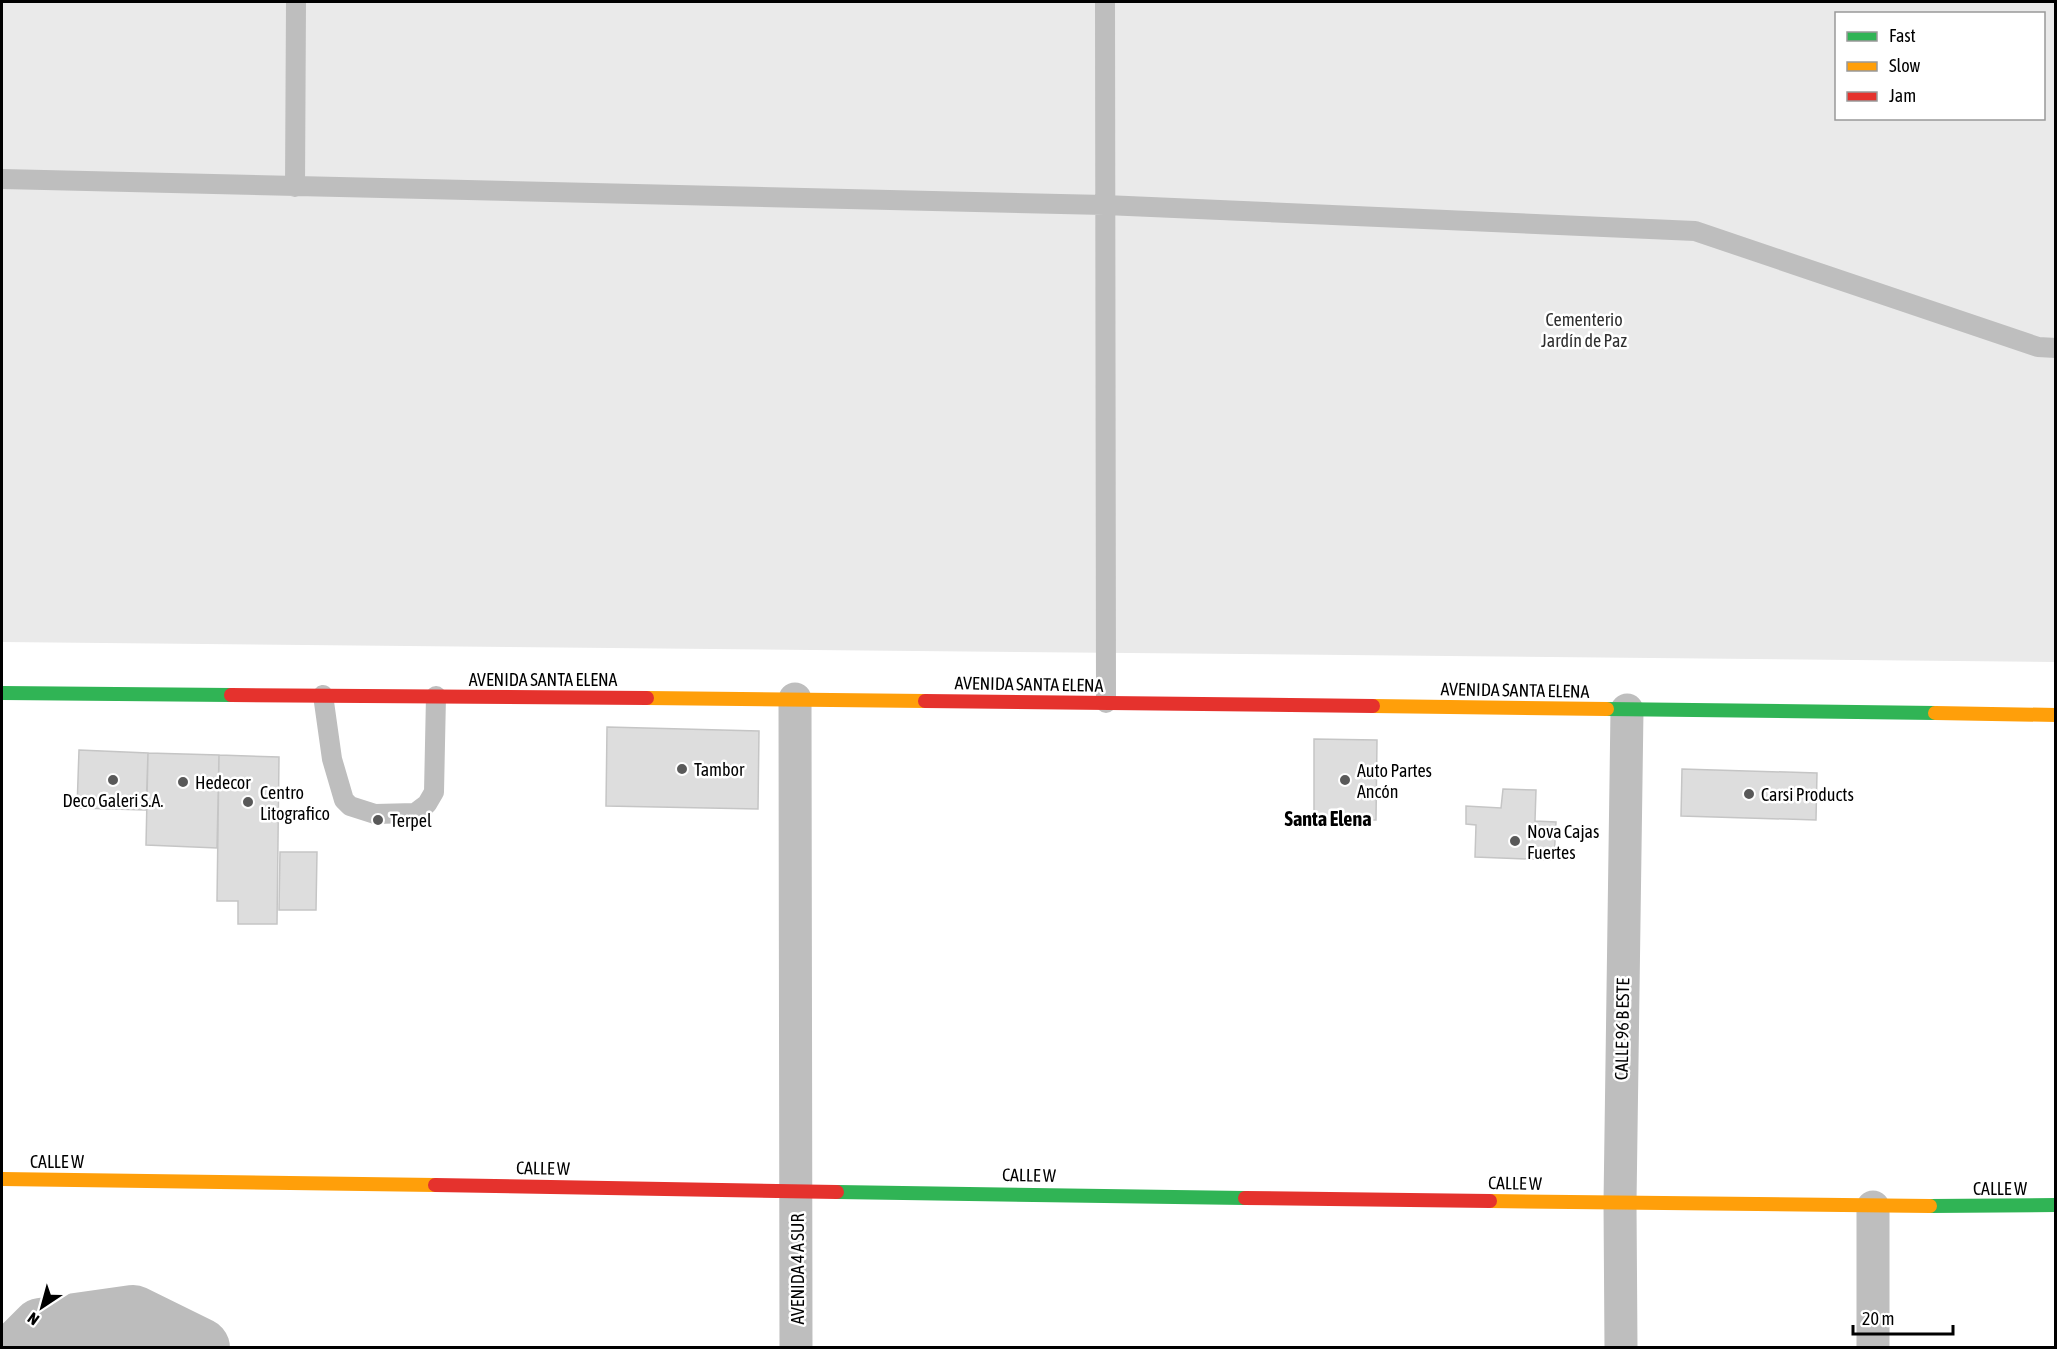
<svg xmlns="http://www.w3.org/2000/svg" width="2057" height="1349" viewBox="0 0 2057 1349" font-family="'Asap Condensed',sans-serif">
	<rect width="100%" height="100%" fill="#fff"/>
	<path fill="#eaeaea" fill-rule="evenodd" d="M2,2H2055V662L2,642ZM1836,14H2044V118H1836Z"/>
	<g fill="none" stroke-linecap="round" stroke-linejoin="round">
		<path stroke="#bcbcbc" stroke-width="60" d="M21,1348L41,1328L133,1315L200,1348"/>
	</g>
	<path fill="#ddd" stroke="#c5c5c5" stroke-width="1.5" d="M607,727L759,731L758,809L606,806Z
		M1314,739L1377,740L1376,820H1314Z
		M79,750L148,753L146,810L77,808Z
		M148,753L219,755L217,848L146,845Z
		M219,755L279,757L277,924H238V901H217Z
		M1682,769L1817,773L1816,820L1681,816Z
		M1503,789L1536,790L1535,821L1556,822L1554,860L1475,857L1476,825L1466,824V806L1501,808Z
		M280,852H317L316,910H279Z"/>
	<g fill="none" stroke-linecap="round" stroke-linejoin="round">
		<path stroke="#bebebe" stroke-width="20" d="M1105,2L1106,703
			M2,179L1105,205L1695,231L2038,347L2056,348
			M295,187L296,2
			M323,695L332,759L344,800L350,806L375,814L415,813L427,804L434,792L436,696"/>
		<path stroke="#bebebe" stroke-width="33" d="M795,699L796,1348
			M1621,1348L1620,1203L1627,710
			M1873,1348V1207"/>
		<path stroke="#30b455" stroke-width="14" d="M2,693L231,695
			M1607,709L1935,713
			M837,1192L1245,1198
			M1930,1206L2056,1205"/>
		<path stroke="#ff9f0a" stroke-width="14" d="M647,698L925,701
			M1373,706L1607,709
			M1935,713L2056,715
			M2,1179L435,1185
			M1490,1201L1930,1206"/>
		<path stroke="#e5322d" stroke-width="14" d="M231,695L647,698
			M925,701L1373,706
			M435,1185L837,1192
			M1245,1198L1490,1201"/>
	</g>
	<g fill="#595959" stroke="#fff" stroke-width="2">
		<circle cx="682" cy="769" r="6"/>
		<circle cx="113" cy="780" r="6"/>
		<circle cx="1345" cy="780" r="6"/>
		<circle cx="183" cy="782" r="6"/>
		<circle cx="1749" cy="794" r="6"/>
		<circle cx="248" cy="802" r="6"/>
		<circle cx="378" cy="820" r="6"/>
		<circle cx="1515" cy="841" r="6"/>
	</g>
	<g text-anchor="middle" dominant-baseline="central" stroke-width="5" stroke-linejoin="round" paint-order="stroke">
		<g font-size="18" fill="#303030" stroke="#fff">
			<text x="1584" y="319">Cementerio<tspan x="1584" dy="21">Jardín de Paz</tspan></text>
		</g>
		<g font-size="18" fill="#000" stroke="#fff">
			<text x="543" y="679">AVENIDA SANTA ELENA</text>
			<text transform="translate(1029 684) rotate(1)">AVENIDA SANTA ELENA</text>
			<text transform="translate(1515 690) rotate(1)">AVENIDA SANTA ELENA</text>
			<text transform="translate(1622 1029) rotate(-89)">CALLE 96 B ESTE</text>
			<text x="57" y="1161">CALLE W</text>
			<text transform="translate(543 1168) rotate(1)">CALLE W</text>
			<text transform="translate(1029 1175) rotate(1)">CALLE W</text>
			<text transform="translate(1515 1183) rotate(1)">CALLE W</text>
			<text x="2000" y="1188">CALLE W</text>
			<text transform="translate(797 1269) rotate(-90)">AVENIDA 4 A SUR</text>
		</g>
		<g font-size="18" fill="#000" stroke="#fff" text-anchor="start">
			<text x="694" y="769">Tambor</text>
			<text x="1357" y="770">Auto Partes<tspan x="1357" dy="21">Ancón</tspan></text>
			<text x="195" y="782">Hedecor</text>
			<text x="260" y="792">Centro<tspan x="260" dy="21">Litografico</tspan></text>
			<text x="1761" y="794">Carsi Products</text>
			<text x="113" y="800" text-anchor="middle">Deco Galeri S.A.</text>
			<text x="390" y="820">Terpel</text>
			<text x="1527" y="831">Nova Cajas<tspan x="1527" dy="21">Fuertes</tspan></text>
		</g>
		<g font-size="20" font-weight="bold" fill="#000" stroke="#fff">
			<text x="1328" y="818">Santa Elena</text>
		</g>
	</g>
	<rect width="2057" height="1349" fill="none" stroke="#000000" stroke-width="6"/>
	<rect x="1835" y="12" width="210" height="108" fill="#ffffff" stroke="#999999" stroke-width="1.5"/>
	<rect x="1847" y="32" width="30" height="9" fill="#30b455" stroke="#999999" stroke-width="1.5"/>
	<text x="1889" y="42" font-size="18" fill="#000000">Fast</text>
	<rect x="1847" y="62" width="30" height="9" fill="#ff9f0a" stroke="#999999" stroke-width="1.5"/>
	<text x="1889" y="72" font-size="18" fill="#000000">Slow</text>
	<rect x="1847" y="92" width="30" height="9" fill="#e5322d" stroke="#999999" stroke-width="1.5"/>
	<text x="1889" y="102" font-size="18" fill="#000000">Jam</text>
	<g transform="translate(42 1307) rotate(216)" stroke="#ffffff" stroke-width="4.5" paint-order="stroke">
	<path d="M0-4.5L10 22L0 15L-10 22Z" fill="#000000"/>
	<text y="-9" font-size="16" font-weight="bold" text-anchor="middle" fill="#000000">N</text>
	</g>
	<path d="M1853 1325v9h100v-9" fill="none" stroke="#000000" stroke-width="3"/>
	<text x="1862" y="1325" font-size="18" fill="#000000" stroke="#ffffff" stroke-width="4.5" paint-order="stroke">20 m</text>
</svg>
